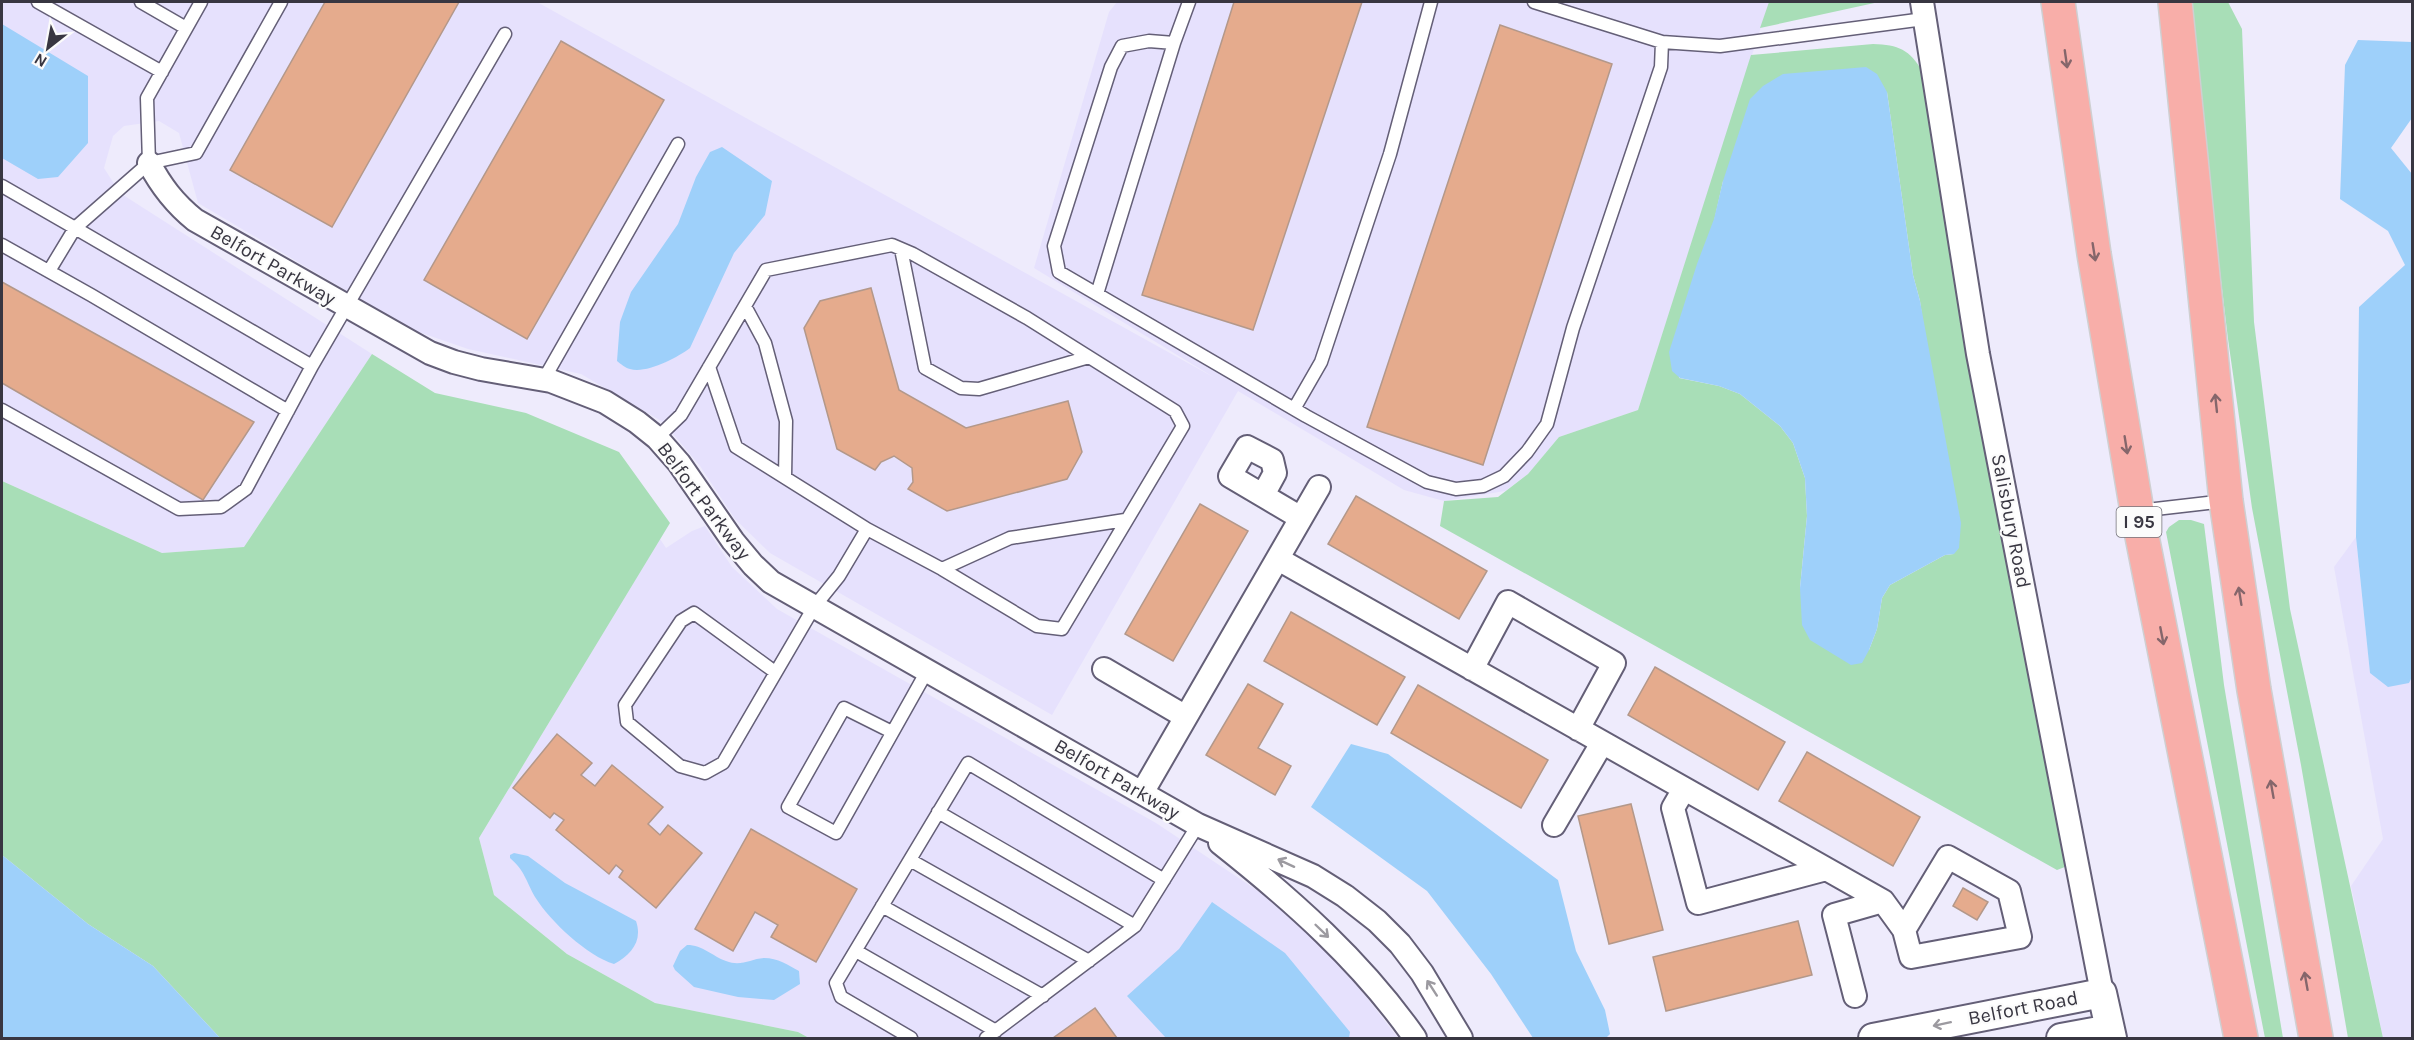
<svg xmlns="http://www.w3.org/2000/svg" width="2414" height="1040" viewBox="0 0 2414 1040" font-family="Karla,sans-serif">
	<rect width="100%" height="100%" fill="#eeebfc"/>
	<path fill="#e6e1fd" d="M2,2H537L1215,378L1034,268L1109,12L1117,2H1769L1638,410L1559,437L1528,474L1505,491L1444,501L1404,490L1238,391L1052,715L770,553L735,519L700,466L663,422L581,374L468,349L413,330L198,203L179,133L159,121L124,126L113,136L104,168L120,193L372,354L244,547L162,553L2,481Z
		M705,526L732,567L777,609L1156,823L1273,901L1344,968L1398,1038H809L798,1032L655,1003L567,954L494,895L479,838L660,539L666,548L692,531Z
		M2356,537L2370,673L2409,683L2412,677V1038H2383L2351,886L2383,839L2334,567Z"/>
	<path fill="#a8deb7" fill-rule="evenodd" d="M1769,2H1879L1760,28Z
		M2188,2H2228L2242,29L2254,322L2290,609L2383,1038H2348L2301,765L2252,508L2228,339Z
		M1873,44C1899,45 1909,49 1923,72L2070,865L2057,870L1440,526L1444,501L1498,497L1528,474L1559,437L1638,410L1751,55ZM1887,92L1913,275L1920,301L1954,554L1945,555L1890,585L1882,598L1877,629L1869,650L1800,588L1807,516L1805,478L1793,443L1780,426L1740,394L1719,386L1679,378L1723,181Z
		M372,354L435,393L526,413L619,452L670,523L479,838L494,895L567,954L655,1003L798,1032L809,1038H220L153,966L88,924L2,855V481L162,553L244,547Z
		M2179,520H2191L2204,524L2224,685L2283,1038H2265L2166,532L2169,527Z"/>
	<path fill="#9ed0fa" d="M2,24L88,76V143L58,177L38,179L2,158Z
		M2358,40L2412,42V118L2391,148L2412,174V677L2409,683L2388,687L2370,673L2356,537L2359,307L2405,265L2388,231L2340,199L2345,65Z
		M1866,67L1877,74L1887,92L1913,275L1920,301L1961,523L1959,548L1954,554L1945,555L1890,585L1882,598L1877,629L1869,650L1862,663L1851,665L1810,640L1802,625L1800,588L1807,516L1805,478L1793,443L1780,426L1740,394L1719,386L1680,378L1672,371L1669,352L1697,264L1714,219L1723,181L1750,99L1763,86L1783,74Z
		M722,147L772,181L765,215L734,253L690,348C677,358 646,374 630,369C625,368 621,364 617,361L620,322L631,292L678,224L696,177L710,152Z
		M1351,744L1388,754L1558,880L1576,951L1605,1010L1610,1034L1606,1038H1533L1491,974L1427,891L1311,807Z
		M514,853L528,856L565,883L636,921C643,941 631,955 614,964C587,956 550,921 535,897C526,881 525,871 510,858V855Z
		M2,855L88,924L153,966L220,1038H2Z
		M1212,902L1285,953L1350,1032L1349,1038H1166L1127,996L1179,949Z
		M687,945C703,945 712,956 726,961C741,967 750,959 764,958C778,958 788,965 799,971L800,984L774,1000L738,997L694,987L675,970L673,966L680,951Z"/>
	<path fill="#e5ab8d" stroke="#b3988a" stroke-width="1.5" d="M325,2H459L332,227L230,170Z
		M1234,2H1362L1253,330L1142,295Z
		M1500,25L1612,64L1483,465L1367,427Z
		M561,41L664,100L527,339L424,280Z
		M2,282L254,422L203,500L2,383Z
		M871,288L899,390L966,428L1068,401L1082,452L1067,479L947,511L908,489L913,482L912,468L894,456L881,462L875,470L837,449L804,328L820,301Z
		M1356,496L1487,571L1459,619L1328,544Z
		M1200,504L1248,531L1173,661L1125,634Z
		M1291,612L1405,677L1377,725L1264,661Z
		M1655,667L1785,742L1758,790L1628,715Z
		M1248,684L1283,704L1258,748L1291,766L1275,795L1206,755Z
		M1418,685L1548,760L1521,808L1391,733Z
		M557,734L592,763L581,775L595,786L612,765L663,807L648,824L660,835L668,825L702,853L656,908L619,877L623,871L616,865L609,874L556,830L564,820L554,813L550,818L513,788Z
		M1807,752L1920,817L1893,866L1779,801Z
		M1631,804L1663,930L1609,944L1578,816Z
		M751,829L857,889L816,962L771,937L778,925L755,912L733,951L695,929Z
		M1963,888L1988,902L1977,920L1953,906Z
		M1798,921L1812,975L1666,1011L1653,957Z
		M1095,1008L1117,1038H1053Z"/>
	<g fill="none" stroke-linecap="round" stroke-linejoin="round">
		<defs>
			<path id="service" d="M38,2L162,72
				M141,2L186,28
				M281,2L196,153L149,163L75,228L312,366L505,34
				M1534,2L1662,42L1720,46L1924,19
				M1174,43L1149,41L1122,46L1111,67L1054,246L1059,272L1306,416L1427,482L1456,489L1483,486L1504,476L1527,452L1547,424L1573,328L1661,67L1662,42
				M149,163L147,98L201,2
				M2,186L75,228L49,271
				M2,245L91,295L288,411
				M901,249L925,368L961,388L979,389L1089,357
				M1097,294L1174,43L1189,2
				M745,306L765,343L786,421L785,477
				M709,367L736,447L867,529
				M544,379L678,144
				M1294,409L1321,362L1390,154L1431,2
				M2,410L179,509L221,507L246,489L312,366
				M657,438L681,415L766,270L892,245L913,254L1027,318L1175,411L1183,426L1062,629L1037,626L942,569L867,529L839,576L814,607L723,763L705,773L680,766L627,722L625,705L681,621L694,613L775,672
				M2138,511L2225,501
				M942,569L1010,538L1125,520
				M892,732L844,708L788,807L836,833L927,671
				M938,812L1135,926
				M910,860L1089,961
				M882,906L1043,996
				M856,951L996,1031
				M911,1038L841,997L836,983L968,763L1164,880
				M986,1038L1135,926L1198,825"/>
			<path id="minor" d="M1922,2L1978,354L2102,993
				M149,163C161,186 174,203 195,220L430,353L454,362L481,369L551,381L605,402L637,422L657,438L679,463L733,541L753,565L771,582L1198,825L1313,876L1345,896L1377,921L1400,944L1422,973L1461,1038
				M1263,495L1275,473L1272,460L1247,447L1230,476L1301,518
				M1278,559L1883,901L1904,930L1911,957L2020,937L2009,891L1948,857L1904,930
				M1104,669L1186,717
				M1472,669L1508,602L1614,663L1578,729
				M1684,789L1673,808L1698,903L1826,869
				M1142,793L1319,487
				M1554,825L1602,743
				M1220,843C1292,900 1362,962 1415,1038
				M1855,996L1834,915L1883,901"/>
			<path id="tertiary" d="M1873,1038L2102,993L2112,1038
				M2061,1038L2110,1029"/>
			<path id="motorway" d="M2058,2L2094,254L2137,511L2241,1038
				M2175,2L2226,501L2254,690L2316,1038"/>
		</defs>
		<use href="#service" stroke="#645f77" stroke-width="15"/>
		<use href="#minor" stroke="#645f77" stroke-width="26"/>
		<use href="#tertiary" stroke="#645f77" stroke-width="32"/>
		<use href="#motorway" stroke="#cfcfd1" stroke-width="36"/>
		<use href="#service" stroke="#fff" stroke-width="12"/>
		<use href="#minor" stroke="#fff" stroke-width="22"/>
		<use href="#tertiary" stroke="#fff" stroke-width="28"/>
		<use href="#motorway" stroke="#f8aea9" stroke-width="33"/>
	</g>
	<defs><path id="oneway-shaft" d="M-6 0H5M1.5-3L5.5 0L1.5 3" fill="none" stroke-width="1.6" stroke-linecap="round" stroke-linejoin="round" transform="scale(1.5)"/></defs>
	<g stroke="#85666b">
		<use href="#oneway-shaft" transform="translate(2066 59) rotate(82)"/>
		<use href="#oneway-shaft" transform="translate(2094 252) rotate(81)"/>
		<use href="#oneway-shaft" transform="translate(2216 403) rotate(-96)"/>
		<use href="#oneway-shaft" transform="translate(2126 445) rotate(81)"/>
		<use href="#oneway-shaft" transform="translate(2240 596) rotate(-99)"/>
		<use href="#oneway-shaft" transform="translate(2162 636) rotate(79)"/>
		<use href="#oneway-shaft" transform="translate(2272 789) rotate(-100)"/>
		<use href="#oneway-shaft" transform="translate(2306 981) rotate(-100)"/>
	</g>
	<g stroke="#9c9aa0">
		<use href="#oneway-shaft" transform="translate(1286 863) rotate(-155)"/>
		<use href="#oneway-shaft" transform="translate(1322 931) rotate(44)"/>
		<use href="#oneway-shaft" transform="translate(1432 988) rotate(-123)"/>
		<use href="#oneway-shaft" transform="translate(1942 1024) rotate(168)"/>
	</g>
	<g text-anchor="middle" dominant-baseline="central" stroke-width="4.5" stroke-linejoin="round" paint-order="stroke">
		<rect fill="#fbfbfb" stroke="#727179" stroke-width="1.5" x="2116.5" y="507" width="45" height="30" rx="4.5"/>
		<g font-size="18" font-weight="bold" fill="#383641">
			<text x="2139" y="522">I 95</text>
		</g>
		<g font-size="20" fill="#383641" stroke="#fbfbfb">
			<text transform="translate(273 265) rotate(30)">Belfort Parkway</text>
			<text transform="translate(704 501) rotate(53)">Belfort Parkway</text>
			<text transform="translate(2011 521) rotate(79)">Salisbury Road</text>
			<text transform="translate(1117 779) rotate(30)">Belfort Parkway</text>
			<text transform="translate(2023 1008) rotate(-11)">Belfort Road</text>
		</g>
	</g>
	<rect width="2414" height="1040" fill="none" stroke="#383641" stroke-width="6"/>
	<g transform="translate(48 48) rotate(211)" stroke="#fbfbfb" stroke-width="4.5" paint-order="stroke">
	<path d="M0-4.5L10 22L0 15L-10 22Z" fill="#383641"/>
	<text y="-9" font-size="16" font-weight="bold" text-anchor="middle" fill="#383641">N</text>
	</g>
</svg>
